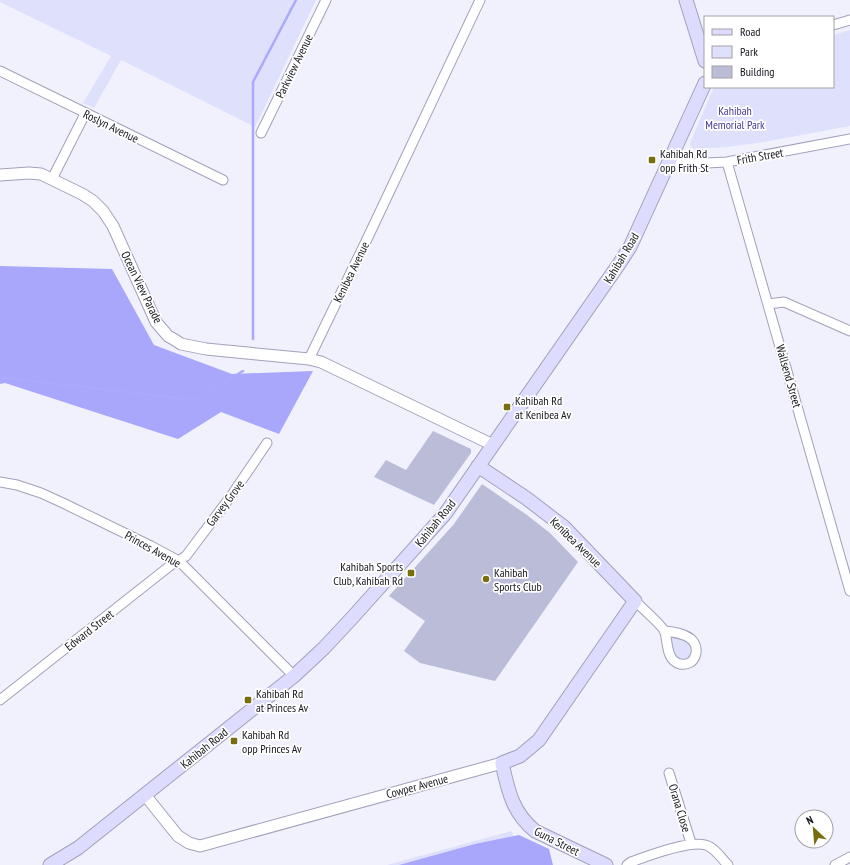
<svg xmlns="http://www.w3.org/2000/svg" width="850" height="865" viewBox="0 0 850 865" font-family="'PT Sans Narrow',sans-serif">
	<rect width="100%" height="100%" fill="#f1f1fd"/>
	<path fill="#dfe0fc" d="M0,0H316L255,127L121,60L94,108L83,103L111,56L0,2Z
		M850,30V126L764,142L727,147L695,149L691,147L690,143L714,87H833V35Z
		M668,636L678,638L690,644L692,651L690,656C676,666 671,646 668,636Z
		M512,831L516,844L549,865H387Z"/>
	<path fill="#a8a7fb" d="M0,266L112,269L154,345L232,374L313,371L279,434L221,412L178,439L5,383L0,384Z
		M519,835L549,849L553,865H399L475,844Z"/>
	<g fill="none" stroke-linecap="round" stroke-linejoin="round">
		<path stroke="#aaa9fc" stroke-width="2.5" d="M253,339V82L296,0
			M0,377L194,400L243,371"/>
	</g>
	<path fill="#bbbcd7" d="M433,431L471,449V453L434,505L374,477L386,460L406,470Z
		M482,484L527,515L550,533L578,562L495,681L420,663L404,651L425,621L389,596L454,524Z"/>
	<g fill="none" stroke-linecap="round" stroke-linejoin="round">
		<defs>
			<path id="minor" d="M833,25L850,20
				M0,71L223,180
				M261,133L326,0
				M670,160L686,164L727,162L850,139
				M727,162L850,591
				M52,179L85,114
				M768,304L784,302L850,331
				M309,359L369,235L480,0
				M0,482L17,485L41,493L63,503L151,546L179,561L294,676
				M635,601C641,607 663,626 665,632C668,643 666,660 680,664C696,667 701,648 691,639C683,633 673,632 664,631
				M0,700L171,565L186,556L231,496L267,443
				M669,773L691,843
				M627,865L631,862C648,856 696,837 710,847C717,851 722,859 728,865
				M835,865L850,857"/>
			<path id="tertiary" d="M0,175L29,173L41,174L82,194L93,201L103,211L113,226L156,322L168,336L175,340L181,344L206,349L309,359L321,362L493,445
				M145,795L178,836L189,843L200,846L502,763"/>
			<path id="secondary" d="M686,0L705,61
				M478,466L526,498L564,527L635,601L539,740L520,756L502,763C508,790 512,812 535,831L606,865
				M50,865L78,848L294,676L324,648L352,618L445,514L619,264L630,247L705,83"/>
		</defs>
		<use href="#minor" stroke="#a0a1ba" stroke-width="11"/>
		<use href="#tertiary" stroke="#a0a1ba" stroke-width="13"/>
		<use href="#secondary" stroke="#a0a1ba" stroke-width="15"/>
		<use href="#minor" stroke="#fff" stroke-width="9"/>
		<use href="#tertiary" stroke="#fff" stroke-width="11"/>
		<use href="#secondary" stroke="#dddbfe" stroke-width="13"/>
	</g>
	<g fill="#776e0d" stroke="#fff" stroke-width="1.5">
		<rect x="648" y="156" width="8" height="8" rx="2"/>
		<rect x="503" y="403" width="8" height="8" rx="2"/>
		<rect x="407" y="569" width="8" height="8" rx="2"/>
		<circle cx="486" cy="579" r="4"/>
		<rect x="244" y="696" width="8" height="8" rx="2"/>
		<rect x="230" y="737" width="8" height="8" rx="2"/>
	</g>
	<g text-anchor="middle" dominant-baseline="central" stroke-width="3.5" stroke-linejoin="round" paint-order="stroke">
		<g font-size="12" fill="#15151e" stroke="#fff">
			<text transform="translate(294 66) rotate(-64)">Parkview Avenue</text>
			<text transform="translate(111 126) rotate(26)">Roslyn Avenue</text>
			<text transform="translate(760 156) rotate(-10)">Frith Street</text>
			<text transform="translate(621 258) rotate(-59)">Kahibah Road</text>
			<text transform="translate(351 272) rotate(-64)">Kenibea Avenue</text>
			<text transform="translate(142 287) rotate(64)">Ocean View Parade</text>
			<text transform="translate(789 376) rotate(74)">Wallsend Street</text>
			<text transform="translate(225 503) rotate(-53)">Garvey Grove</text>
			<text transform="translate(435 523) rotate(-51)">Kahibah Road</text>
			<text transform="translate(576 542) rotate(44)">Kenibea Avenue</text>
			<text transform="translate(153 549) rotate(29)">Princes Avenue</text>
			<text transform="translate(89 630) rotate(-38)">Edward Street</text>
			<text transform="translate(204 748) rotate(-39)">Kahibah Road</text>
			<text transform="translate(417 786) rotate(-15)">Cowper Avenue</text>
			<text transform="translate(680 808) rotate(73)">Orana Close</text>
			<text transform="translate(557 841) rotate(27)">Guna Street</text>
		</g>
		<g font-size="12" fill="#463a98" stroke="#fff">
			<text x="735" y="110">Kahibah<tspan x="735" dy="14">Memorial Park</tspan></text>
		</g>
		<g font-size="12" fill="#15151e" stroke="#fff" text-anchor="start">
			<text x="660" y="153">Kahibah Rd<tspan x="660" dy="14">opp Frith St</tspan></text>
			<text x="515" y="400">Kahibah Rd<tspan x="515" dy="14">at Kenibea Av</tspan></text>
			<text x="403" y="566" text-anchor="end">Kahibah Sports<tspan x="403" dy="14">Club, Kahibah Rd</tspan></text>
			<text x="494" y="572">Kahibah<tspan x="494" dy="14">Sports Club</tspan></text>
			<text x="256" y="693">Kahibah Rd<tspan x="256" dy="14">at Princes Av</tspan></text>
			<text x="242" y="734">Kahibah Rd<tspan x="242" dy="14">opp Princes Av</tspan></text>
		</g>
	</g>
	<rect x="704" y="16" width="130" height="72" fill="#ffffff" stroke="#a1a1a5"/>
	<rect x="712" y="29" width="20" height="6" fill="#dddbfe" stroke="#a1a1a5"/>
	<text x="740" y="36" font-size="12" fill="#15151e">Road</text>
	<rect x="712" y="46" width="20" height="12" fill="#dfe0fc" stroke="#a1a1a5"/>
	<text x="740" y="56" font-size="12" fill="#15151e">Park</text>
	<rect x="712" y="66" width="20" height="12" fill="#bbbcd7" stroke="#a1a1a5"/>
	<text x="740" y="76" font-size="12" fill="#15151e">Building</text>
	<g transform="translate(814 829) rotate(334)"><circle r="19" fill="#ffffff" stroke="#a1a1a5"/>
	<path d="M0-3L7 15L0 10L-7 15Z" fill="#776e0d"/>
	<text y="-6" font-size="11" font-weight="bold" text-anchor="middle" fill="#15151e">N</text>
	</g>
</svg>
